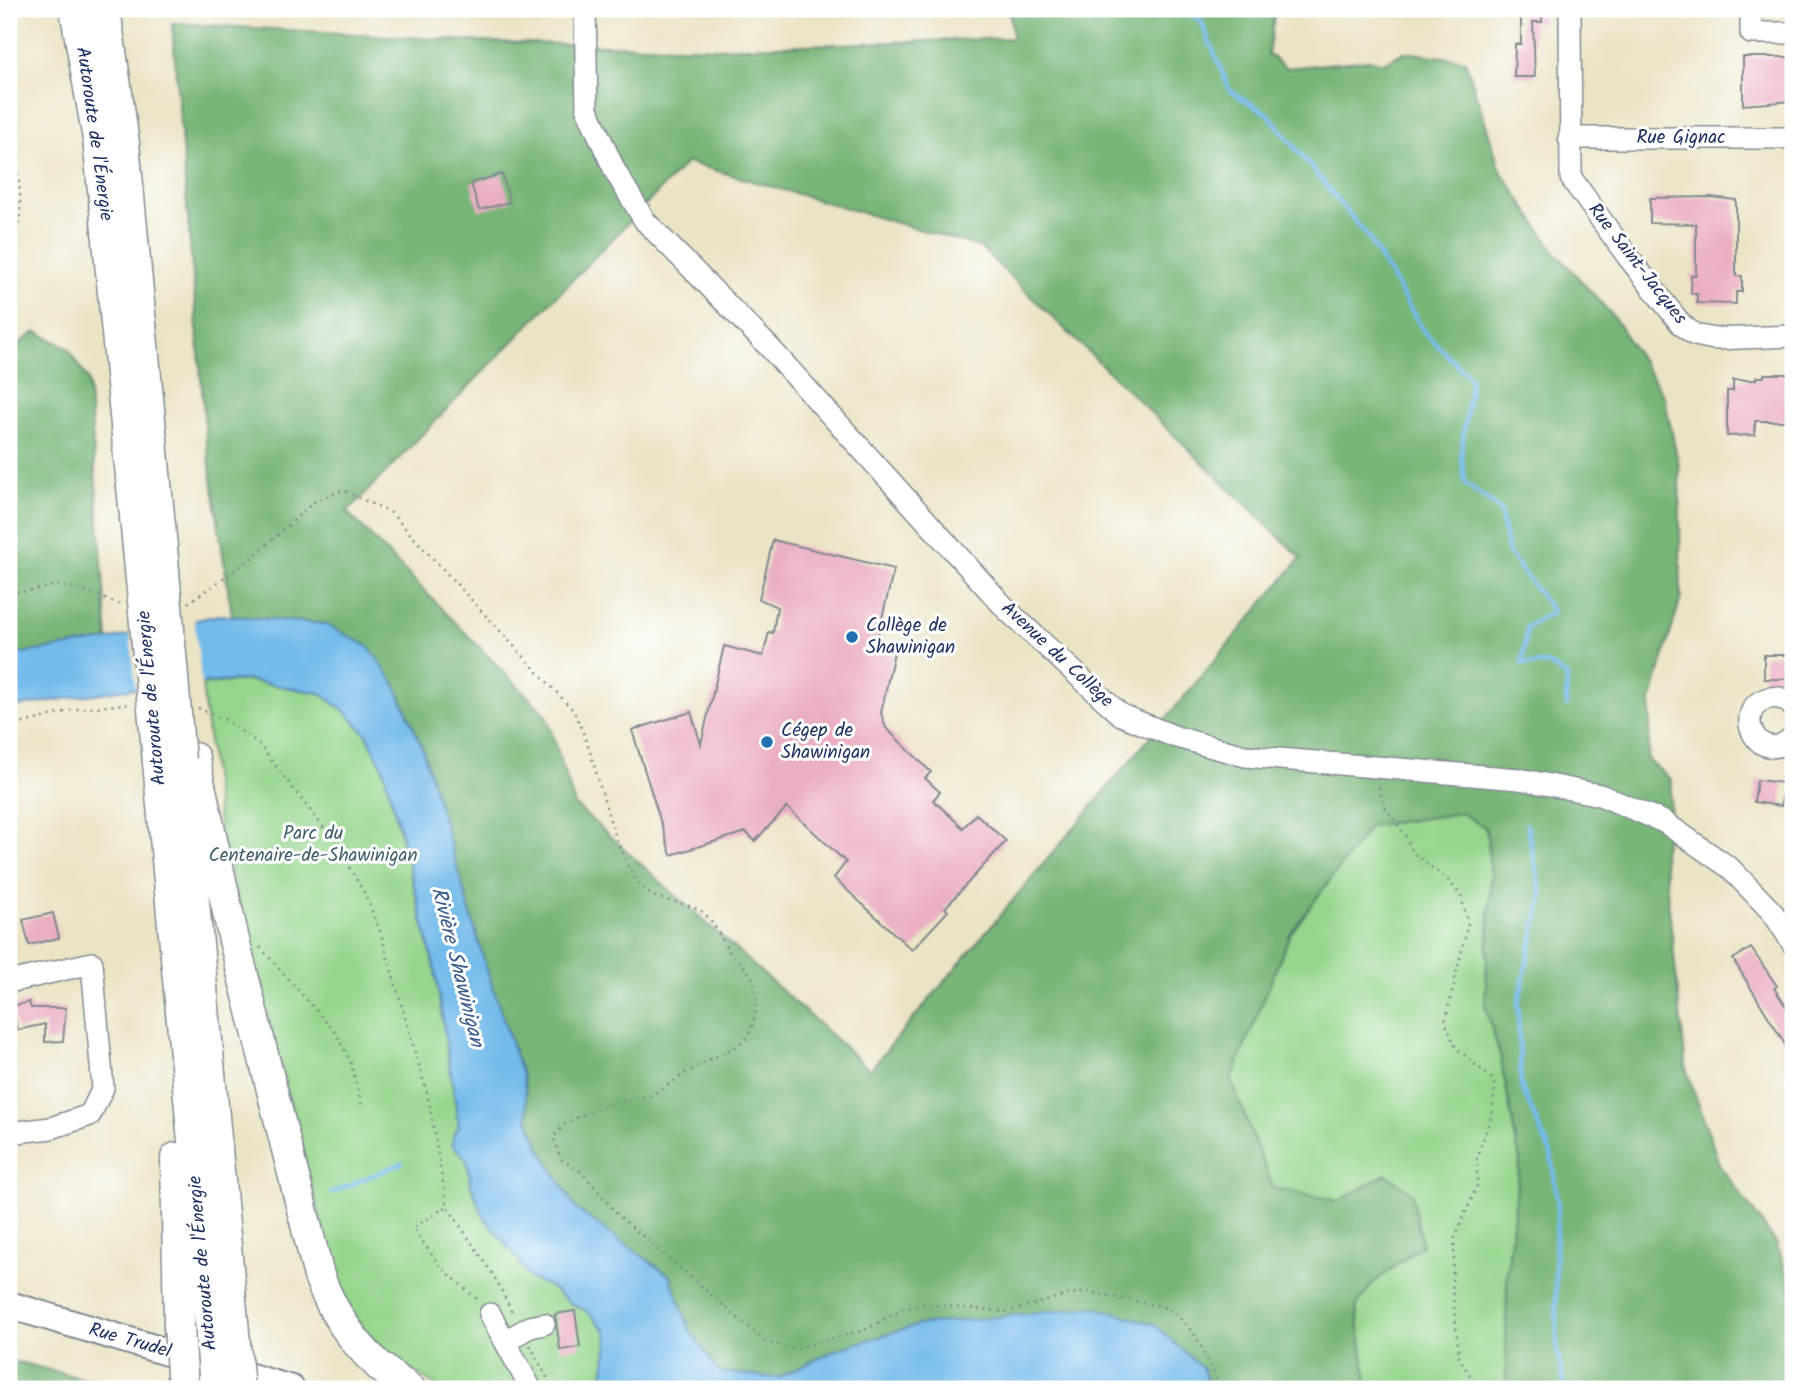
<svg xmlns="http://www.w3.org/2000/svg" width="1802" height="1398" viewBox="0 0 1802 1398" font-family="Kalam,sans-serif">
	<rect width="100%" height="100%" fill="#fff"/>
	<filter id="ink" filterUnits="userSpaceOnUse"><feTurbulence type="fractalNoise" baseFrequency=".0143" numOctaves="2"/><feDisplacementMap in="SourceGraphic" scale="14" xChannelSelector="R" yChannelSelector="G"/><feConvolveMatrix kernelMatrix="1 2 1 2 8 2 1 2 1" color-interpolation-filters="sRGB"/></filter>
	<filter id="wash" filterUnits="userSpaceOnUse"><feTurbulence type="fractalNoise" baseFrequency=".00686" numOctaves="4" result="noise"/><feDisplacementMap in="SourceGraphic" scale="28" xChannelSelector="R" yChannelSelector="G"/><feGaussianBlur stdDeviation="1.57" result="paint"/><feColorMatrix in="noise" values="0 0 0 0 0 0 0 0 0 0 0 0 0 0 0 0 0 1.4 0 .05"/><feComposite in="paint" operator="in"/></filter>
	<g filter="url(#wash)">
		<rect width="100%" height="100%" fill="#ebe4c4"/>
		<path fill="#95d58c" stroke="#588275" stroke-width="2" d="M246,680L320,693L346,712L367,735L383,767L435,970L459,1127L452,1144L467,1160L471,1185L484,1217L519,1260L530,1278L549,1286L570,1303L587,1311L607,1331L610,1389H441L383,1352L351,1312L331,1260L220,832L202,685Z
			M1461,813L1486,828L1491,874L1485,1005L1500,1055L1520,1161L1507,1275L1506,1378L1513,1389H1368L1356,1307L1371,1285L1422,1245L1386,1174L1339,1201L1272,1188L1231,1080L1290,934L1370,826Z"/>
		<path fill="#78b678" stroke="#4a726b" stroke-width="2" fill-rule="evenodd" d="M1009,9H1275L1268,54L1286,68L1369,60L1384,63L1404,52L1465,60L1501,171L1555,252L1613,316L1664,396L1679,466L1681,597L1651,700L1648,760L1671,780L1670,825L1663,851L1686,1069L1720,1166L1777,1244L1793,1293V1358L1778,1389H1513L1506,1378L1507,1275L1520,1161L1500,1055L1485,1005L1491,874L1486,828L1461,813L1370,826L1290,934L1231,1080L1273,1188L1339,1201L1386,1174L1412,1193L1422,1245L1371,1285L1356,1307L1368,1389H1210L1203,1369L838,1349L778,1378L719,1372L690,1330L670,1276L576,1209L542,1152L528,1119L524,1081L485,964L422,747L395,684L325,624L232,616L206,439L172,23L487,42L718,48L1013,38ZM687,162L980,247L1301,558L870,1070L575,805L546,715L347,512Z
			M36,332L68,348L88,380L108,640L9,655V350Z
			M18,1362L93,1381L103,1389H9V1363Z"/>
		<path fill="#73bbeb" stroke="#4775a4" stroke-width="2" d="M219,615L325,624L368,646L395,684L422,747L485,964L524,1081L528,1119L542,1152L576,1209L670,1276L690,1330L719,1372L778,1378L838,1349L918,1325L1094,1307L1154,1324L1203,1369L1210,1389H609L603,1376L608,1342L606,1331L587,1311L570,1303L549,1286L530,1279L519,1260L484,1217L471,1185L467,1160L452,1144L454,1133L459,1127L435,970L400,830L383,767L367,735L346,712L320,693L246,680L119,690L9,708V655L108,640Z"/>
		<path fill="#ebe4c4" d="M194,617L202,688L136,692L130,632Z"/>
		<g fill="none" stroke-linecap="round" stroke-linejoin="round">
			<path stroke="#73bbeb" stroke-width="4.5" d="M1176,9L1200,19L1230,91L1268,114L1367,236L1425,333L1471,379L1461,452L1465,483L1500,510L1508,552L1553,612L1527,627L1522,664H1548L1567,676L1566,706
				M1527,825L1542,897L1518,1003L1521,1086L1551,1154L1558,1204L1555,1253L1557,1349L1565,1389
				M331,1193L402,1163"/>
		</g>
		<g id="blocks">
			<path fill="#ebafc4" d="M1521,9H1542V22H1533L1535,77H1514L1515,44H1521Z
				M1743,57H1793V101L1743,105Z
				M502,174L510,202L479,210L471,183Z
				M1710,197L1736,200V276H1742V292H1736V304L1697,303V294H1691V275H1696V224L1650,223V198Z
				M1764,374H1793V421H1755V435L1727,436V391H1733V380H1756V377H1764Z
				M773,540L894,569L875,647L894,652L881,713L886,728L931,772L925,778L940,792L933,800L963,828L976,814L1006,841L945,908L948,911L912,950L834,878L846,862L787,807L755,841L746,832L671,855L632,730L691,712L701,744L724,646L763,656L769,632L773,633L777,607L759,599Z
				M1764,655H1793V679H1764Z
				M1757,780L1784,783L1781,806L1754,802Z
				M53,913L59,938L29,945L23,920Z
				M1751,948L1777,986L1774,988L1788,1010L1793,1007V1039L1785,1044L1733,959Z
				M29,1002L31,1008H66L63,1041L45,1042V1024L17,1030L12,1006Z
				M575,1311L580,1347L560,1350L555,1314Z"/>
		</g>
	</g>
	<g filter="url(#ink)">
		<use href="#blocks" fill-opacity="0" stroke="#838a91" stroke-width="2"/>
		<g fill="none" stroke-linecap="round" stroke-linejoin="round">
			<defs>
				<path id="minor" d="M585,9L587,109L615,171L645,221L770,348L1008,611L1121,715L1176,737L1245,756L1519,779L1600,795L1664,822L1730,868L1773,913L1793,944
					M1570,9L1571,178L1628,257L1681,324L1695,335L1714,339L1793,336
					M1751,9V33H1793
					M1569,138H1793
					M1793,707C1787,700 1779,696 1769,698C1728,709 1761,771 1793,736
					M9,982L92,963L103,1088L90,1115L51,1128L9,1133
					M490,1314L531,1389
					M505,1341L530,1327L544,1324"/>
				<path id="major" d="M9,1305L291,1389"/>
				<path id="highway" d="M75,9L98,139L138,548
					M105,9L124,143L162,547
					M194,758L234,940L319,1276C337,1325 366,1361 410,1389
					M158,762L211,1336
					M183,782L235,1343
					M176,1158L179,1326"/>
			</defs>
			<use href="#minor" stroke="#838a91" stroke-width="24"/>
			<use href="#major" stroke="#838a91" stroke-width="30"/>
			<use href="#highway" stroke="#838a91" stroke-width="33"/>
			<path stroke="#838a91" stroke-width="2.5" stroke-dasharray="2 5" stroke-linecap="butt" d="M9,163L17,170C22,200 23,222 9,250
				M9,591C26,594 38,588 54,586C76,584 99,598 120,604
				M188,603L253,557L314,502L343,490L391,513L573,710C601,764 605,835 639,884C652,903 682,900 701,911C713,919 721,939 728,950C734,959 744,965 750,974C761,990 757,1030 742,1043L692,1069L653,1095L599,1107L566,1123L553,1137L561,1159L582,1172L619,1216L766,1342L793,1349L864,1330L906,1308L924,1304L1007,1312L1070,1294L1088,1292L1161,1306L1177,1315L1196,1336L1221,1389
				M198,708L225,720L257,742L334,841L365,894L381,934L428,1097L447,1206L494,1276L514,1315
				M9,727L76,709L129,704
				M1379,787L1384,806L1406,836L1413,853L1450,882L1461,896L1468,923L1445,1022L1456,1048L1491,1078L1495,1086L1492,1114L1477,1158V1186L1455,1237L1452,1284L1459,1357L1478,1389
				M260,947L336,1033L350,1061L362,1106
				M446,1207L413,1228L439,1265L478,1300
				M530,1345L553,1389"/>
			<use href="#minor" stroke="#fff" stroke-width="21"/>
			<use href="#major" stroke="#fff" stroke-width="26"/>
			<use href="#highway" stroke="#fff" stroke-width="30"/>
			<defs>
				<path id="highway-bridge" d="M162,547L180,760
					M138,548L158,762
					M179,1326L183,1389
					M211,1336L215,1389
					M235,1343L239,1389"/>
			</defs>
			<use href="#highway-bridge" stroke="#838a91" stroke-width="33" stroke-linecap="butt"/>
			<use href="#highway-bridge" stroke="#fff" stroke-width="30"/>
		</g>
	</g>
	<g fill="#1f6fb2" stroke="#fff" stroke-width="2.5">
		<circle cx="852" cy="637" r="7"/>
		<circle cx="767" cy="742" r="7"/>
	</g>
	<g text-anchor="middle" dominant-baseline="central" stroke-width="6" stroke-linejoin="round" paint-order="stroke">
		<g font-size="19" fill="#1b2f5e" stroke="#fff">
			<text transform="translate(94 134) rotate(82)">Autoroute de l'Énergie</text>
			<text x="1681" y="138">Rue Gignac</text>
			<text transform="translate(1637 264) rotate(52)">Rue Saint-Jacques</text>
			<text transform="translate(1057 655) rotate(43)">Avenue du Collège</text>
			<text transform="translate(152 698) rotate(-95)">Autoroute de l'Énergie</text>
			<text transform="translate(203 1263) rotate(-95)">Autoroute de l'Énergie</text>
			<text transform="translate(130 1341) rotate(16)">Rue Trudel</text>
		</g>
		<g font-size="19" fill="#1b2f5e" stroke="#fff" text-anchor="start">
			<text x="866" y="626">Collège de<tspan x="866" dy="22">Shawinigan</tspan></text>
			<text x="781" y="731">Cégep de<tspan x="781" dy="22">Shawinigan</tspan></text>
		</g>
		<g font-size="19" fill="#40616c" stroke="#fff">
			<text x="313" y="834">Parc du<tspan x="313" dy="22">Centenaire-de-Shawinigan</tspan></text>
		</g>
		<g font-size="21" font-style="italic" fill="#355988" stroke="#fff">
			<text transform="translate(457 967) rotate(76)">Rivière Shawinigan</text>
		</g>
	</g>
	<rect width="1802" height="1398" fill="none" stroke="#fff" stroke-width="35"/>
</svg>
